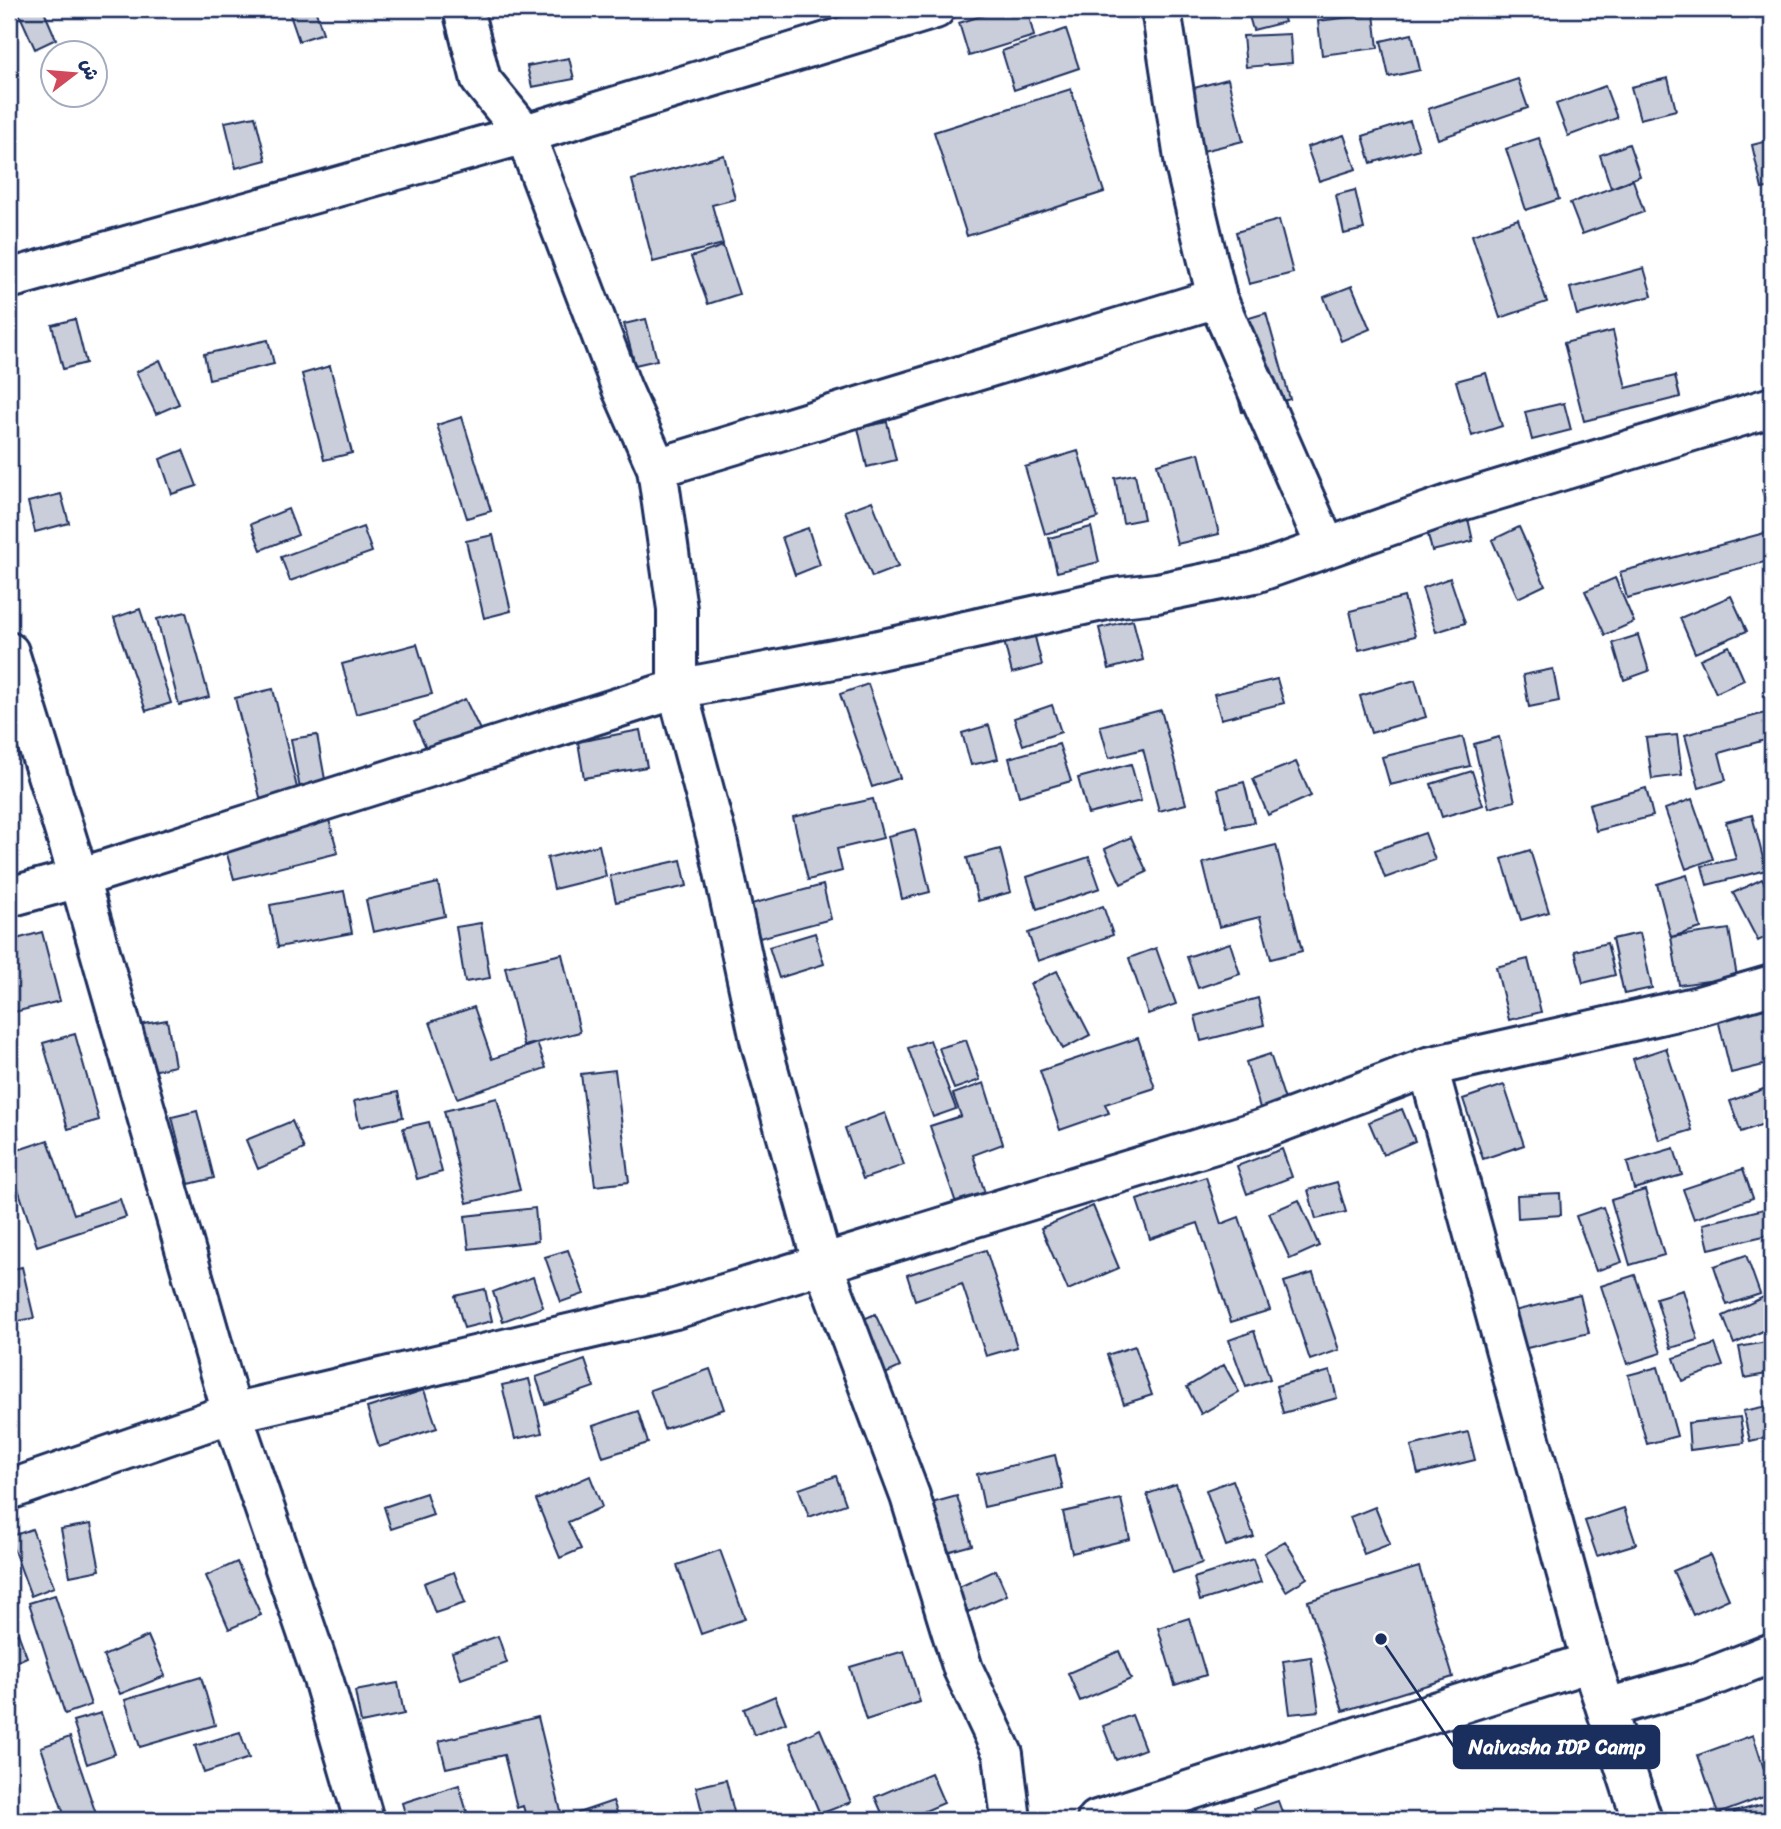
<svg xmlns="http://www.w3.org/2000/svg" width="1781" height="1829" viewBox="0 0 1781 1829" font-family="Sriracha,'Playpen Sans Arabic',sans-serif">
	<rect width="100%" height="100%" fill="#fff"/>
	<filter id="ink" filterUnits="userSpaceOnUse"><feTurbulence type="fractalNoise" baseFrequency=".0143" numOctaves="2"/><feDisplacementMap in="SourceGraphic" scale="14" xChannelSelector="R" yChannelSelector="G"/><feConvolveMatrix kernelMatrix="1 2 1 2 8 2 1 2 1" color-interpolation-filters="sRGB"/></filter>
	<g filter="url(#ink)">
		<path fill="#caceda" stroke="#1b2f5e" stroke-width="2" d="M17,9H43L56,39L35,49Z
			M288,9H315L323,33L299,41Z
			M1003,9H1027L1034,36L969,56L959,23Z
			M1247,9H1281L1285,22L1253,30Z
			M1374,14L1378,48L1322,55L1318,21Z
			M1066,29L1079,68L1014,90L1002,51Z
			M1290,34L1292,63L1246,67L1243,36Z
			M1412,34L1420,70L1389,77L1381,41Z
			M569,58L574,79L532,87L527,66Z
			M1668,78L1676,110L1640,119L1631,87Z
			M1228,79L1243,141L1179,157L1164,96Z
			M1518,79L1528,108L1438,139L1428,109Z
			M1605,86L1617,118L1568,136L1556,104Z
			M1071,89L1104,192L967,236L934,132Z
			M255,116L266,160L236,168L225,122Z
			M1410,121L1419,149L1371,163L1363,136Z
			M1344,135L1356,169L1319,181L1307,147Z
			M1539,138L1559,199L1526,210L1506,149Z
			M1772,140V187L1762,189L1752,145Z
			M1629,144L1640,176L1611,188L1600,155Z
			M724,155L735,199L712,205L723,244L653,262L632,180Z
			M1633,180L1644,212L1582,234L1570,203Z
			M1355,190L1364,229L1344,234L1336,195Z
			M1518,219L1547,302L1500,318L1472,235Z
			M1279,220L1293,273L1249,284L1236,232Z
			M723,246L739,294L708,304L691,257Z
			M1644,268L1652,296L1577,315L1570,288Z
			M1352,286L1370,329L1341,341L1324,297Z
			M1266,313L1290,399L1242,412L1219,327Z
			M75,319L86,363L63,369L52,325Z
			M646,319L657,360L635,365L624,324Z
			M1613,331L1626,388L1675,376L1680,397L1584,421L1564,343Z
			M268,340L274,364L209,379L204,354Z
			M160,360L179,404L156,414L136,372Z
			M330,366L352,453L324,460L302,374Z
			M1486,373L1502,426L1472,436L1456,381Z
			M1564,403L1571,430L1532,440L1525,412Z
			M462,417L491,511L467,518L437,425Z
			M887,422L896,460L867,467L858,428Z
			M183,450L197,486L172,494L160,459Z
			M1078,451L1098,518L1045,534L1025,467Z
			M1199,453L1219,534L1177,544L1157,464Z
			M1135,474L1144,519L1123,523L1115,478Z
			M1772,487V522L1762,490Z
			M61,494L69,523L35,532L28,502Z
			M872,501L898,567L872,577L845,511Z
			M1465,505L1473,541L1432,551L1423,514Z
			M288,509L298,535L261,550L251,524Z
			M363,527L372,552L290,581L281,557Z
			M1091,527L1099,562L1057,572L1049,538Z
			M1519,527L1545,585L1518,598L1492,540Z
			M808,528L820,565L795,575L782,537Z
			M1768,532L1772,560L1627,598L1620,572Z
			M493,535L511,611L484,618L466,541Z
			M1450,578L1465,623L1436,632L1422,588Z
			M1615,578L1634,622L1605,635L1585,591Z
			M1731,596L1747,631L1695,653L1680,618Z
			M1404,597L1415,636L1359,650L1350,611Z
			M140,609L171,703L146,711L114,618Z
			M186,612L209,697L179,705L157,619Z
			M1133,620L1143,660L1109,669L1099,628Z
			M1031,621L1042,665L1012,673L1001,629Z
			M1638,635L1649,671L1624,680L1613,643Z
			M417,644L432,694L356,714L342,664Z
			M1729,646L1744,680L1716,693L1700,659Z
			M1553,669L1559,701L1529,707L1523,675Z
			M1277,679L1284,703L1221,719L1214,694Z
			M1415,680L1426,717L1371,733L1360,696Z
			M868,684L900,778L872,787L840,694Z
			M273,689L298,792L261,801L235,698Z
			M465,699L480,730L429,754L414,722Z
			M1052,705L1061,732L1023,745L1014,718Z
			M1161,710L1186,804L1159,811L1143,749L1109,758L1100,726Z
			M1772,711V738L1719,753L1726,780L1699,788L1685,735Z
			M989,725L998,759L971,765L962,733Z
			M640,730L647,767L584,778L578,742Z
			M317,735L326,785L300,789L291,739Z
			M1677,735L1682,775L1652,779L1646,738Z
			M1463,737L1470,766L1390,785L1382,757Z
			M1499,737L1515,801L1489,808L1474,744Z
			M1059,744L1071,781L1019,796L1009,758Z
			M1296,762L1311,796L1268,815L1253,779Z
			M1131,764L1141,801L1088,814L1078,778Z
			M1472,771L1483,805L1442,817L1431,784Z
			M1244,782L1254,822L1227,827L1218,789Z
			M1646,788L1653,816L1596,831L1589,804Z
			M873,799L883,838L837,849L842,871L808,880L793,817Z
			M1692,799L1713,859L1686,869L1665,809Z
			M1752,815L1766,870L1707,885L1702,866L1736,859L1726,822Z
			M329,820L338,853L234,879L225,847Z
			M915,829L930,892L902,899L888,836Z
			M1425,833L1435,860L1385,878L1375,850Z
			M1131,837L1147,872L1121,884L1105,849Z
			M599,845L606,876L554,889L547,858Z
			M1276,845L1302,951L1271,959L1260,917L1219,927L1203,863Z
			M1000,849L1011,892L978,901L967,858Z
			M1530,850L1549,912L1521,920L1502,859Z
			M1089,857L1100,888L1037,909L1027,877Z
			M681,860L687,886L616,902L610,876Z
			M1687,875L1701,928L1671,937L1657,884Z
			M1762,879L1772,898V934L1758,941L1733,893Z
			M438,883L445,916L373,932L366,900Z
			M823,885L831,919L748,941L740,907Z
			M344,891L352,933L278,947L270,905Z
			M1103,906L1113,935L1038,961L1028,933Z
			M481,923L490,978L465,982L456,927Z
			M1729,929L1737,977L1679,985L1671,937Z
			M42,932L60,1001L10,1013L9,941Z
			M815,933L824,964L779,978L769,947Z
			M1640,933L1652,988L1624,994L1612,939Z
			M1230,943L1240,974L1198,988L1187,957Z
			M1607,943L1615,975L1583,983L1575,951Z
			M1156,948L1176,1004L1148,1014L1129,958Z
			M562,954L580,1032L524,1046L505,967Z
			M1528,959L1541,1012L1509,1020L1496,967Z
			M1057,971L1090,1035L1063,1049L1030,984Z
			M1258,998L1264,1025L1201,1041L1195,1016Z
			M1772,1006V1063L1731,1073L1718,1019Z
			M474,1007L492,1059L537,1043L546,1068L457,1098L430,1022Z
			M167,1020L175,1066L148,1072L138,1025Z
			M75,1034L99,1120L68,1129L43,1043Z
			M1138,1038L1155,1088L1105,1104L1109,1113L1060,1130L1040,1071Z
			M930,1040L956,1109L933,1117L908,1048Z
			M966,1040L980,1080L954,1089L939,1048Z
			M1666,1048L1692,1130L1659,1140L1633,1059Z
			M1270,1054L1286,1103L1261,1111L1246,1062Z
			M615,1070L629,1182L595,1186L581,1074Z
			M984,1083L1003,1144L973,1155L985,1193L956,1203L930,1126L961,1116L953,1094Z
			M1504,1085L1524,1145L1483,1159L1463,1099Z
			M1772,1086V1121L1741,1132L1730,1101Z
			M398,1092L403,1117L360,1127L354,1101Z
			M497,1098L520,1190L467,1203L444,1111Z
			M9,1108L19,1139L9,1143Z
			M1402,1109L1415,1141L1383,1155L1369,1122Z
			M197,1111L214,1178L189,1184L172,1117Z
			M885,1113L904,1165L863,1179L845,1128Z
			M292,1121L304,1149L258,1169L246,1140Z
			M429,1122L442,1172L417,1179L403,1128Z
			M48,1140L74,1214L120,1199L126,1217L37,1246L9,1161V1153Z
			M1772,1147V1177H1771L1763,1150Z
			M1674,1148L1682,1175L1634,1189L1627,1162Z
			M1282,1149L1292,1177L1247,1194L1237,1166Z
			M1743,1169L1753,1198L1694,1219L1683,1189Z
			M1206,1177L1221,1224L1239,1217L1270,1310L1231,1322L1198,1223L1150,1239L1137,1200Z
			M1337,1182L1346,1212L1316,1219L1308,1190Z
			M1645,1190L1664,1255L1630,1265L1611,1200Z
			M1560,1193L1561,1215L1518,1218L1517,1195Z
			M1299,1200L1319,1246L1290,1259L1269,1213Z
			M1093,1206L1119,1268L1068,1290L1041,1228Z
			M1603,1207L1622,1262L1596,1271L1576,1216Z
			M1772,1207V1234L1709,1249L1703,1224Z
			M535,1208L538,1241L469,1249L465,1216Z
			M568,1250L584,1294L561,1302L545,1257Z
			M986,1250L1017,1347L986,1356L962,1284L915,1300L907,1275Z
			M1746,1255L1760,1294L1727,1305L1714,1266Z
			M22,1267L34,1318L9,1323V1270Z
			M1313,1273L1339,1350L1310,1360L1284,1282Z
			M1635,1275L1661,1353L1627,1364L1601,1286Z
			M533,1277L543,1307L503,1321L493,1292Z
			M485,1289L492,1321L464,1328L455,1296Z
			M1683,1290L1698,1340L1671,1348L1656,1298Z
			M1772,1293V1327L1734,1344L1723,1316Z
			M1580,1295L1589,1333L1523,1349L1514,1311Z
			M875,1314L900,1367L873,1380L848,1326Z
			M1254,1331L1270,1379L1246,1387L1229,1340Z
			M1772,1341V1373L1745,1378L1739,1347Z
			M1715,1344L1723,1366L1682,1381L1674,1358Z
			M1135,1346L1152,1395L1124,1404L1107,1355Z
			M585,1360L594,1387L545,1404L536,1377Z
			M1224,1365L1239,1392L1201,1414L1187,1387Z
			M1658,1367L1677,1436L1647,1444L1628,1375Z
			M710,1369L724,1409L664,1429L650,1390Z
			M1330,1371L1337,1398L1283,1413L1276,1386Z
			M529,1379L542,1433L515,1439L502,1385Z
			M424,1390L437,1428L379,1447L367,1408Z
			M1772,1405V1436L1750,1441L1743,1411Z
			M638,1411L648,1443L603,1457L593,1426Z
			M1740,1417L1744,1443L1690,1450L1688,1423Z
			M1468,1432L1475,1460L1418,1474L1411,1446Z
			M1055,1455L1063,1489L984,1507L977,1474Z
			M590,1476L602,1507L568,1522L581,1549L560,1558L536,1500Z
			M836,1476L846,1504L809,1517L799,1489Z
			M1233,1480L1254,1537L1226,1546L1206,1490Z
			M1176,1484L1202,1563L1173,1573L1147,1494Z
			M426,1493L433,1515L391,1529L384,1507Z
			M957,1496L972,1545L943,1553L928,1504Z
			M1121,1499L1130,1539L1072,1553L1063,1512Z
			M1375,1507L1390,1544L1364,1554L1350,1517Z
			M1624,1508L1636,1544L1597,1556L1585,1521Z
			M91,1524L100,1570L70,1576L61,1529Z
			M32,1529L54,1587L31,1596L9,1537Z
			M1285,1541L1307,1578L1286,1591L1264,1553Z
			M720,1550L745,1619L701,1634L677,1565Z
			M1710,1555L1729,1599L1693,1615L1673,1571Z
			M1253,1559L1261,1582L1200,1601L1194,1578Z
			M237,1562L261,1615L229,1629L206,1576Z
			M1419,1567L1453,1677L1343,1711L1308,1601Z
			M996,1570L1007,1595L968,1612L957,1588Z
			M1772,1570V1609L1763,1573Z
			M454,1572L465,1603L435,1613L424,1583Z
			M55,1595L91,1705L65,1714L29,1603Z
			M1189,1618L1206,1675L1175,1685L1158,1628Z
			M18,1633L27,1657L9,1665V1637Z
			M148,1636L165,1676L120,1694L103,1656Z
			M498,1636L507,1663L461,1679L452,1652Z
			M904,1651L920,1702L866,1720L850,1667Z
			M1119,1651L1131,1679L1080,1701L1068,1673Z
			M1311,1657L1319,1711L1290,1714L1283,1661Z
			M201,1677L215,1725L140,1747L125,1700Z
			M1772,1677V1709L1765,1678Z
			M398,1683L404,1714L361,1723L355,1691Z
			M775,1696L786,1723L754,1735L744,1709Z
			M101,1713L115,1754L87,1764L73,1721Z
			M1132,1715L1145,1749L1116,1760L1103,1726Z
			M538,1717L563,1820H527L523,1806L517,1808L504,1755L446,1768L439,1741Z
			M820,1729L851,1802L820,1814L790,1743Z
			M240,1732L249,1758L204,1773L195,1746Z
			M1753,1735L1772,1794L1718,1814L1698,1755Z
			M70,1737L98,1820H66L41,1747Z
			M931,1773L944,1803L904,1820H885L875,1797Z
			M726,1780L736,1820H704L696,1787Z
			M459,1785L469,1819L407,1820L402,1803Z
			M613,1801L620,1820H580L578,1813Z
			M1278,1801L1285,1820H1258L1254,1809Z
			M1772,1802V1820H1736L1734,1812Z"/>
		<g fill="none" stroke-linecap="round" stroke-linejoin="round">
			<defs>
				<path id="minor" d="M463,9L481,80L525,134L622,389L657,468L677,609V689L717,839L760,1040L822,1262L910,1496L963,1669L1003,1754L1011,1820
					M1161,9L1185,165L1217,298L1326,547
					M9,279L525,134L935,9
					M657,468L1217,298
					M9,652L79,878L232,1413L324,1682L364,1820
					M9,897L79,878L677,689L865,653L1120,597L1157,593L1255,573L1454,503L1772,407
					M1428,1067L1591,1662L1642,1820
					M9,1490L232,1413L675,1309L1260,1130L1428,1067L1699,1006L1772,985
					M1607,1708L1698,1682L1772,1653
					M1097,1820L1591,1662"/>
			</defs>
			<use href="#minor" stroke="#1b2f5e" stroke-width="44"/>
			<use href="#minor" stroke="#fff" stroke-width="38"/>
		</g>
	</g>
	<path fill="none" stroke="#1b2f5e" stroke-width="2.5" d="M1381 1639L1454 1747"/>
	<circle fill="#1b2f5e" stroke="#fff" stroke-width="2.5" cx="1381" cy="1639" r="7"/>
	<rect fill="#1b2f5e" stroke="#1b2f5e" stroke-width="2.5" x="1454" y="1726" width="205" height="42" rx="7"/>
	<g font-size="21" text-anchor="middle" font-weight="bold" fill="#fff">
		<text x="1557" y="1754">Naivasha IDP Camp</text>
	</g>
	<rect width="1781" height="1829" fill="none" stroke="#fff" stroke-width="35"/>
	<rect x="18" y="18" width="1746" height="1794" fill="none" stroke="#1b2f5e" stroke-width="2.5" filter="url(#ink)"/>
	<g transform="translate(74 74) rotate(74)"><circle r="33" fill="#ffffff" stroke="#a4acbf" stroke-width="2"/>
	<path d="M0-5L12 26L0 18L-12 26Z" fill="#d1495b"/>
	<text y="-10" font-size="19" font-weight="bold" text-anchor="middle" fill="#1b2f5e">ش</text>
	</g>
</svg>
